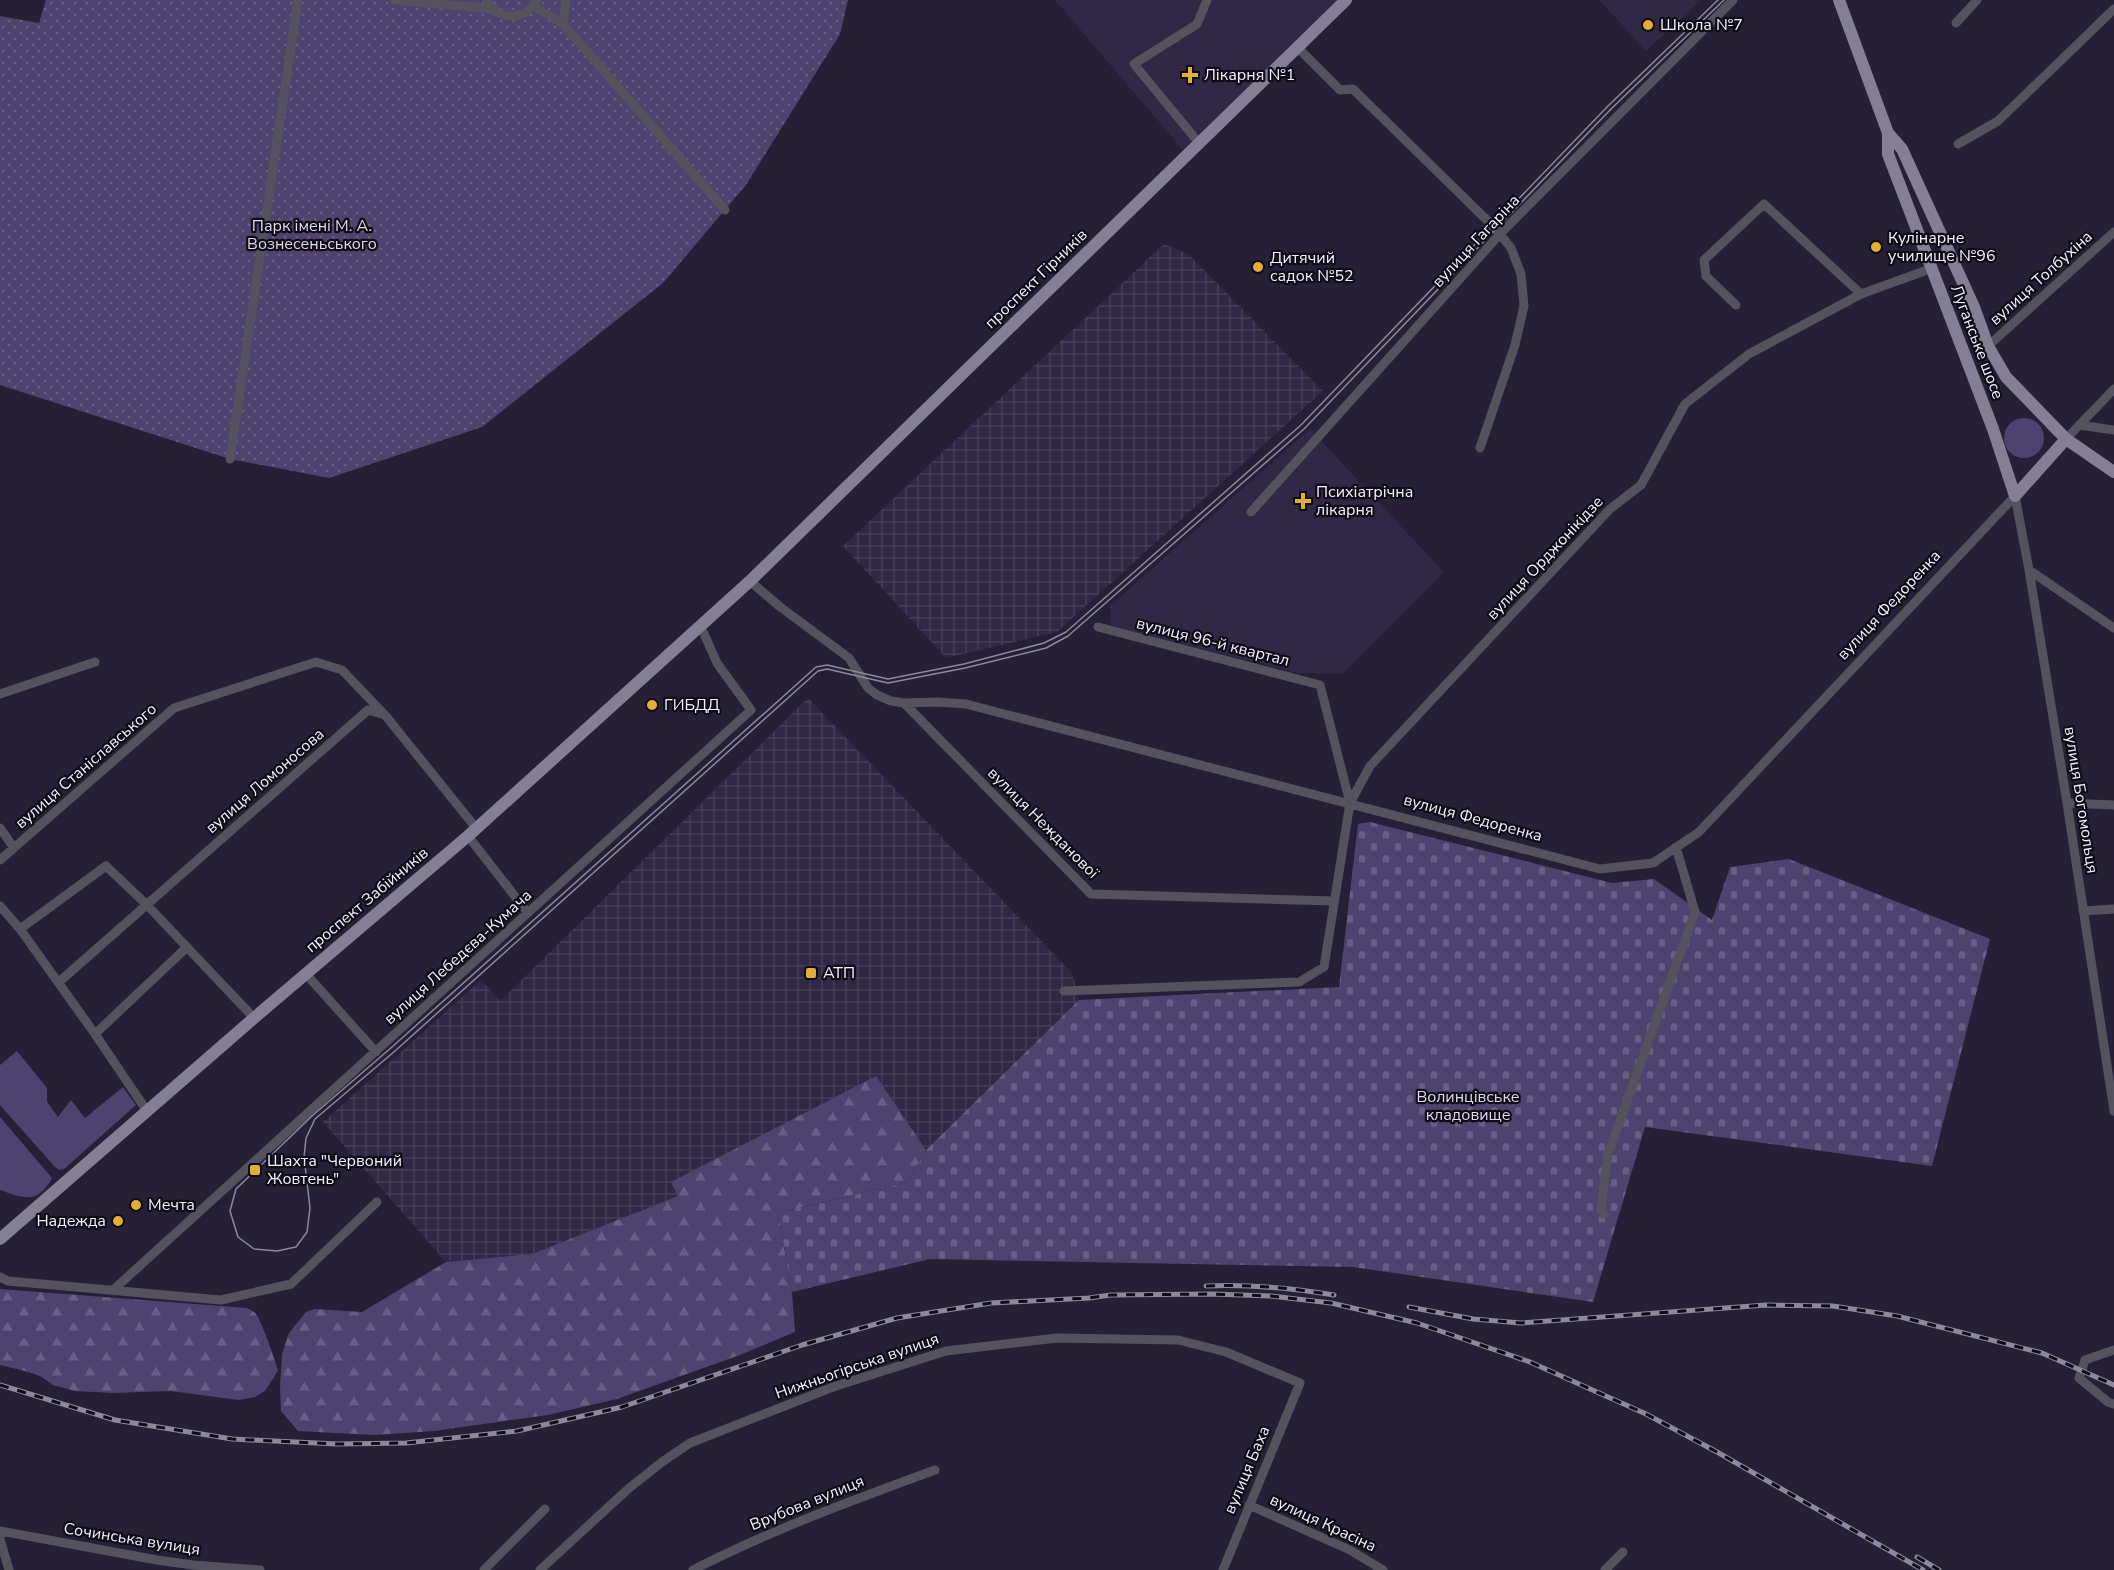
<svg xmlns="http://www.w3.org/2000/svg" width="2114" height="1570" viewBox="0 0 2114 1570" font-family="'Nunito Sans',sans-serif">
	<defs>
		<pattern id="industrial-grid" width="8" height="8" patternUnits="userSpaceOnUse" patternTransform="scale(1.5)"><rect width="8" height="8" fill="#302844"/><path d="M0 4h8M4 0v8" fill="none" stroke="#443d57"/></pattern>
		<pattern id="forest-firs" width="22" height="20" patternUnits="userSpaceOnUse" patternTransform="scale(1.5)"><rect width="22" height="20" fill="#4e426e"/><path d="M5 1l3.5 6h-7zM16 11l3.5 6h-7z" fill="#685e84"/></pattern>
		<pattern id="cemetery-stones" width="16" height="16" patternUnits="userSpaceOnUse" patternTransform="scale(1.5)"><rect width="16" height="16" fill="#4e426e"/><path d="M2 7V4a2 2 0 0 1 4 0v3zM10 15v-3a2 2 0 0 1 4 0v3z" fill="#685e84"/></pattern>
		<pattern id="park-dots" width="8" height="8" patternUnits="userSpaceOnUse" patternTransform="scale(1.5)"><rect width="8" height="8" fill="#4e426e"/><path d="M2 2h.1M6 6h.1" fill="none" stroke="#685e84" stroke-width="1.8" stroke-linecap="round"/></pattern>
	</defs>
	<rect width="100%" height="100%" fill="#262036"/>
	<path fill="#302844" d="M1055,0H1340L1183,150Z
		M1599,0H1701L1646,51Z
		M1310,429L1444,572L1342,674L1298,673L1111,626L1110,606Z"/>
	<path fill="url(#industrial-grid)" d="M1164,244L1188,254L1323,391L1057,632L946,658L843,546Z
		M808,698L1072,973L1079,1000L926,1150L876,1077L671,1183L679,1196L532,1254L446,1262L323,1122L481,980L500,1001Z"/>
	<path fill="#4e426e" d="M2004 438a20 20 0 1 1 40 0a20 20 0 1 1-40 0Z
		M17,1051L47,1088V1102L58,1117L71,1100L85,1118L123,1087L136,1105L64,1169L59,1170L54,1166L0,1105V1065Z
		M0,1117L52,1178C38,1205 23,1198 0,1190Z"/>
	<path fill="url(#forest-firs)" d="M876,1076L926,1150L908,1182L778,1213L792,1292L795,1332L740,1355L617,1399L548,1415L434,1431L374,1435L298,1431L281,1411L280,1387L282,1354L289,1333L306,1312L315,1309L362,1312L446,1262L532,1254L678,1196L671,1182Z
		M0,1289L247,1308C250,1310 254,1311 256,1314C261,1320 276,1362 278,1371L265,1391L255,1397L239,1400L170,1391L114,1393L75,1391L53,1385L40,1376L25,1371L0,1365Z"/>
	<path fill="url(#cemetery-stones)" d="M1370,822L1612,883L1654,879L1712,920L1730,867L1789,859L1990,939L1932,1166L1645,1127L1593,1302L1353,1267L930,1259L792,1292L778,1213L908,1182L926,1150L1079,1000L1339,987L1358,824Z"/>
	<path fill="url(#park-dots)" d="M46,0H848L840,34L746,185L663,283L482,427L329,478L230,459L0,385V16L39,23Z"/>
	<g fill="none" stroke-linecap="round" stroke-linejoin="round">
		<path stroke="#54525d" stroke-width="9" d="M394,0L492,9
			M487,0C498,21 525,22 537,0
			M533,6L563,24L725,210
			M1956,23L1977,0
			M563,24L566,0
			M1297,47L1340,90L1353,89L1495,228L1511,248L1521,274L1524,306L1515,345L1480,448
			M1199,143L1134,64L1197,24L1207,0
			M1958,144L1998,121L2114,9
			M1736,305L1706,276L1704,260L1764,204L1861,294
			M1988,346L2114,232
			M2079,425L2114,430
			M2066,439L2114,389
			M230,459L298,0
			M2015,496L2029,570L2067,803L2114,1111
			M1251,512L1500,234L1733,0
			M2029,570L2114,628
			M750,581L779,606L849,658L868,688L877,695L891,701L904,703L937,702L966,704L1600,869L1653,863L1699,832L2015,496
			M0,694L95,662
			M904,703L1091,894L1334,901
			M1350,803L1370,766L1610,509L1641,485L1685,404L1749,354L1861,294L1930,269
			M2067,803L2114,805
			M0,828L14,848
			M468,836L528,913
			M0,860L174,708L316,662L342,670L385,715
			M0,906L20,929L106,866L147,905L254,1018
			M2083,911L2114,909
			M20,929L95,1034L147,1111
			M306,974L376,1052
			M59,982L368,710L385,715L476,828
			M1064,991L1299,982L1324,967L1350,803L1320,685L1098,627
			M95,1034L187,947
			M1604,1214L1601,1210L1608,1154L1695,912L1676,847
			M0,1277L8,1281L221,1300L291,1284L377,1202
			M112,1291L751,710L717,663L701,627
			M2114,1350L2085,1360L2079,1378L2108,1402L2114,1404
			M1249,1505L1350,1550L1383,1570
			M0,1531L157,1560L193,1565L260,1570
			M0,1539L9,1570
			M484,1570L545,1509
			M540,1570L628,1489L662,1462L690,1443L833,1387L946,1351L1057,1338L1178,1340L1226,1352L1300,1383L1223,1570
			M693,1570C771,1530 853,1500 935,1470
			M1605,1570L1623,1552"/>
		<path stroke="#847f96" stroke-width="12" d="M1839,0L1888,133L1902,149L1974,307L1988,346L2006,377L2066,439L2114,472
			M1888,133V154L1993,429L2015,496L2066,439
			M0,1239L254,1018L468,836L750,581L1346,0"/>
		<path stroke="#8d889b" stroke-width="1.5" d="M1718,0L1608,106L1301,425L1066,632L1044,643L964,664L888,679L827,665L816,667L392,1047L312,1116L236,1189L230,1211L238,1237L254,1249L277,1251L296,1247L307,1232L310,1208L304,1157L306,1138L315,1119L395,1051L818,671L827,669L888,683L965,668L1046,648L1068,636L1304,429L1611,109L1724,0"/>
		<defs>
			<path id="rail" d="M1206,1286C1250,1284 1291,1288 1334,1295
				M1409,1307L1473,1319L1521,1323L1766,1305L1833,1306L1897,1316L2042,1353L2114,1385
				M0,1385L115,1420L232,1439L337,1444L406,1443L517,1431L622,1407L802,1345L897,1318L991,1303L1089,1298L1111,1295L1212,1294L1271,1296L1331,1303L1417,1323L1530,1362L1646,1414L1717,1452L1923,1570
				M1917,1557L1939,1570"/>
		</defs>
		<use href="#rail" stroke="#8d889b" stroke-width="5"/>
		<use href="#rail" stroke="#0e0c15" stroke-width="3" stroke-dasharray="9" stroke-linecap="butt"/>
	</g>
	<g fill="#e1af34" stroke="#0e0c15" stroke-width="2">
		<circle cx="1648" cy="25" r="6"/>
		<path d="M1187 66h6v6h6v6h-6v6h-6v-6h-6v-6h6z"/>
		<circle cx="1876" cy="247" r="6"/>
		<circle cx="1258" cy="267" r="6"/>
		<path d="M1300 492h6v6h6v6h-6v6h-6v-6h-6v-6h6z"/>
		<circle cx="652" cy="705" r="6"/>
		<rect x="805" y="967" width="12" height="12" rx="3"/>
		<rect x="249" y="1164" width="12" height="12" rx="3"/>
		<circle cx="136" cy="1205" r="6"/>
		<circle cx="118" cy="1221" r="6"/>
	</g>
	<g text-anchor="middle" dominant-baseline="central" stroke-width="4.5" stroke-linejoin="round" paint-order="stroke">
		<g font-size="16" fill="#f3f0ff" stroke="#0e0c15" text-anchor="start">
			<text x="1660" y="25">Школа №7</text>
			<text x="1204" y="75">Лікарня №1</text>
			<text x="1888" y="238">Кулінарне<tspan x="1888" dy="18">училище №96</tspan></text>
			<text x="1270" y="258">Дитячий<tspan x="1270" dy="18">садок №52</tspan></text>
			<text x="1316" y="492">Психіатрічна<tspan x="1316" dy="18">лікарня</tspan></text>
			<text x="664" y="705">ГИБДД</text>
			<text x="823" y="973">АТП</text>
			<text x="267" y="1161">Шахта "Червоний<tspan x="267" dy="18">Жовтень"</tspan></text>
			<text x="148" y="1205">Мечта</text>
			<text x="106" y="1221" text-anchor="end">Надежда</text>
		</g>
		<g font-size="16" fill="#ded9ef" stroke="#0e0c15">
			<text x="312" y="226">Парк імені М. А.<tspan x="312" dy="18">Вознесеньського</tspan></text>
			<text x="1468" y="1097">Волинцівське<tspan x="1468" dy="18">кладовище</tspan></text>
		</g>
		<g font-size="16" fill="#f3f0ff" stroke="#0e0c15">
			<text transform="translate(1476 241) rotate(-47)">вулиця Гагаріна</text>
			<text transform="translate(2041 278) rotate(-42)">вулиця Толбухіна</text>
			<text transform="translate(1036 279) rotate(-44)">проспект Гірників</text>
			<text transform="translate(1977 342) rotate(69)">Луганське шосе</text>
			<text transform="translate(1545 558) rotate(-47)">вулиця Орджонікідзе</text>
			<text transform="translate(1889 605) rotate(-47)">вулиця Федоренка</text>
			<text transform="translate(1213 642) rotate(14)">вулиця 96-й квартал</text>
			<text transform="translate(86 766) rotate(-41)">вулиця Станіславського</text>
			<text transform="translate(265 781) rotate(-41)">вулиця Ломоносова</text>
			<text transform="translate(2081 800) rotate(81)">вулиця Богомольця</text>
			<text transform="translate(1473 818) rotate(15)">вулиця Федоренка</text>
			<text transform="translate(1043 823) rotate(45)">вулиця Нежданової</text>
			<text transform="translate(367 900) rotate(-40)">проспект Забійників</text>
			<text transform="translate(458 957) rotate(-42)">вулиця Лебедєва-Кумача</text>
			<text transform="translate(857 1366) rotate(-19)">Нижньогірська вулиця</text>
			<text transform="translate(1247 1470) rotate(-67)">вулиця Баха</text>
			<text transform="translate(807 1503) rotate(-22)">Врубова вулиця</text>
			<text transform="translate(1323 1523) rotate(25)">вулиця Красіна</text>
			<text transform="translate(132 1539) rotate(9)">Сочинська вулиця</text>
		</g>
	</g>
</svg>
